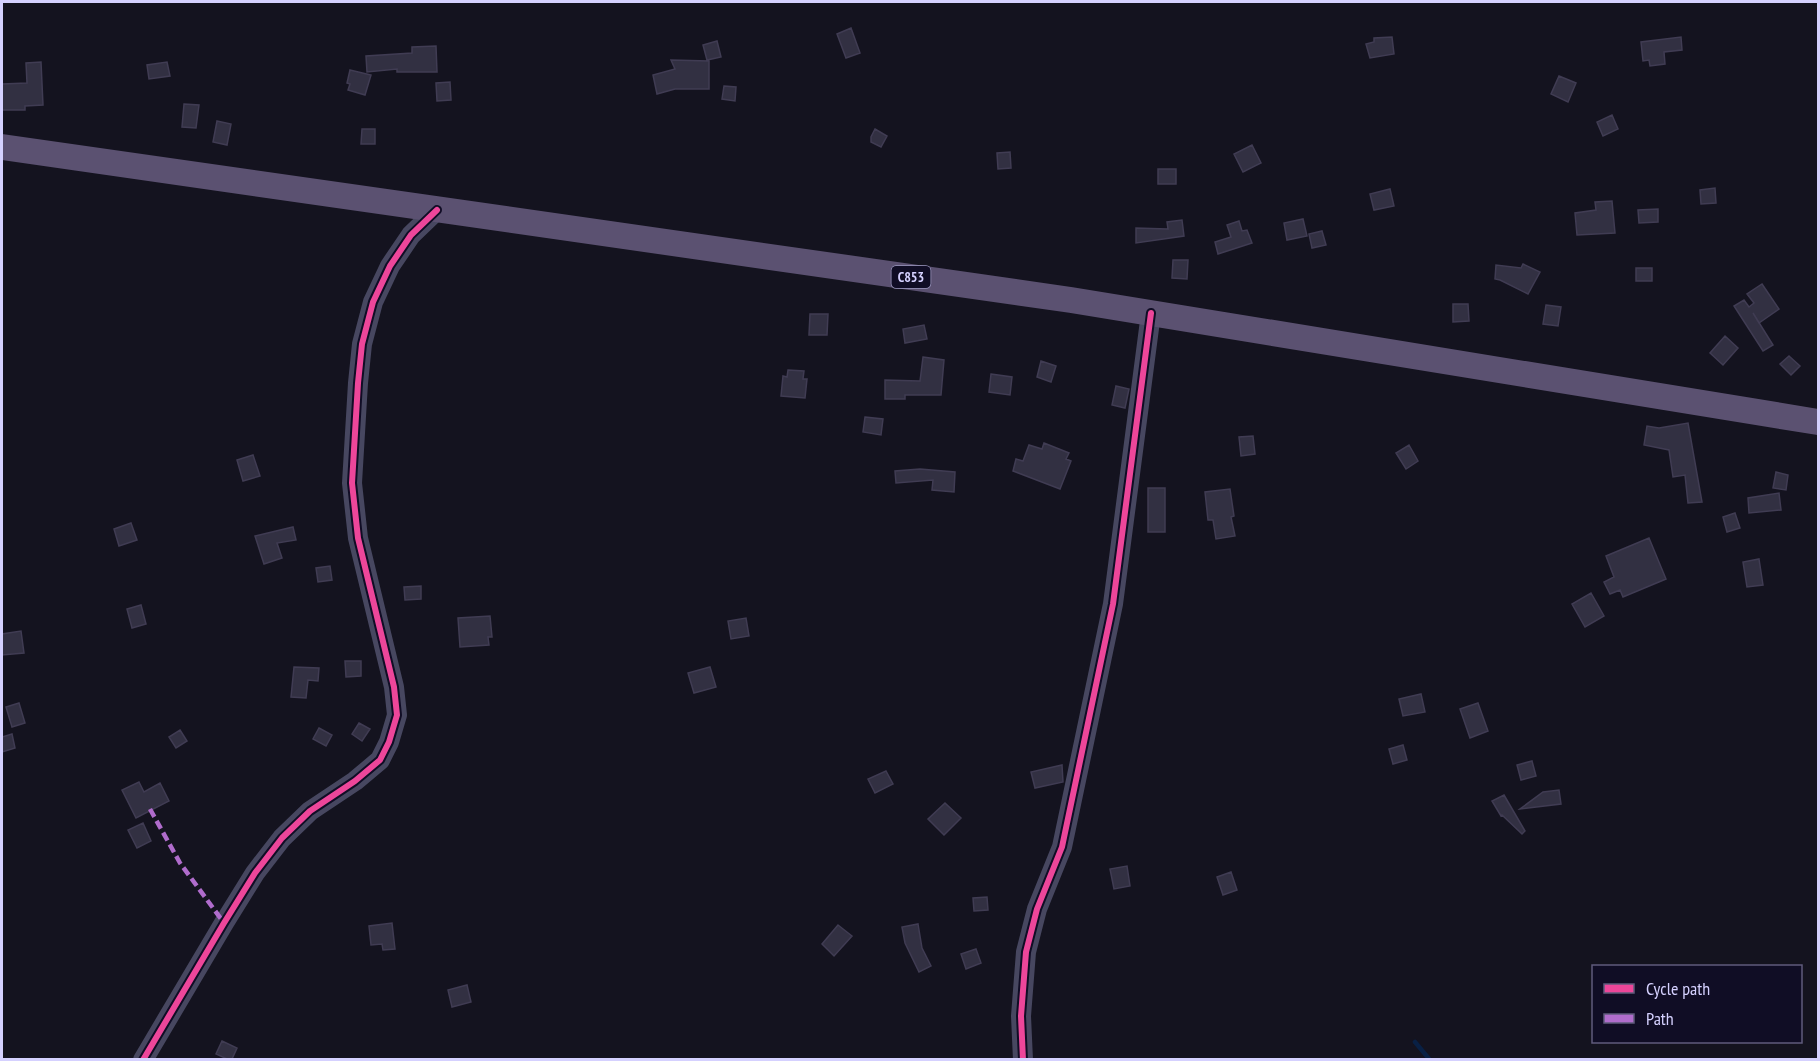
<svg xmlns="http://www.w3.org/2000/svg" width="1820" height="1061" viewBox="0 0 1820 1061" font-family="'PT Sans Narrow',sans-serif">
	<rect width="100%" height="100%" fill="#14131f"/>
	<g fill="none" stroke-linecap="round" stroke-linejoin="round">
		<path stroke="#092044" stroke-width="4.5" d="M1415,1042L1430,1060"/>
	</g>
	<path fill="#323042" stroke="#403c53" stroke-width="1.5" d="M851,28L860,53L846,58L837,34Z
		M1392,37L1394,54L1370,58L1366,44L1374,42V38Z
		M1681,37L1682,50L1664,52L1665,64L1650,66L1649,60L1643,61L1641,42Z
		M717,41L721,57L707,60L703,45Z
		M436,46L437,72H397V69L367,72L366,56L412,53V47Z
		M671,60L709,61V89H675L657,94L653,75L675,69Z
		M41,62L43,105L25,106V110H2V84L27,83L26,63Z
		M167,62L170,76L149,79L147,65Z
		M350,70L371,75L365,95L348,90L350,84L347,83Z
		M1559,76L1576,83L1568,102L1551,94Z
		M450,82L451,100L437,101L436,83Z
		M724,86L736,87L735,101L722,99Z
		M184,104L199,105L196,128L182,127Z
		M1612,115L1618,129L1603,136L1597,122Z
		M217,121L231,124L227,145L213,142Z
		M362,129H375V144H361Z
		M875,129L887,136L881,147L871,142V137Z
		M1252,145L1261,163L1243,172L1234,154Z
		M1010,152L1011,168L998,169L997,153Z
		M1158,169H1176V184H1158Z
		M1715,188L1716,203L1701,204L1700,190Z
		M1390,189L1394,206L1374,210L1370,194Z
		M1612,201L1615,233L1577,235L1575,213L1596,210L1595,202Z
		M1658,209V222L1639,223L1638,210Z
		M1303,219L1307,236L1287,240L1284,223Z
		M1182,220L1184,236L1136,243V228L1168,229L1167,222Z
		M1239,221L1242,231L1247,230L1252,243L1218,254L1215,242L1231,237L1227,225Z
		M1322,231L1326,245L1312,248L1309,234Z
		M1173,260H1188L1187,279L1172,278Z
		M1523,264L1540,272L1528,294L1500,280L1495,279L1496,265L1521,268Z
		M1636,268H1652V281H1636Z
		M1762,284L1779,309L1759,323L1753,313L1773,345L1763,351L1734,306L1744,300L1749,307L1754,303L1747,294Z
		M1453,304H1468L1469,321L1453,322Z
		M1546,305L1561,307L1558,326L1543,324Z
		M810,314H828L827,335H809Z
		M924,325L927,339L905,343L903,329Z
		M1725,336L1738,348L1723,365L1710,353Z
		M1789,356L1800,366L1791,375L1780,364Z
		M923,357L944,360L941,395H905V399H885V380L920,381Z
		M1041,361L1056,366L1051,382L1037,377Z
		M788,370L804,371L803,379H807L805,398L781,396L783,376L787,377Z
		M991,374L1012,377L1010,395L989,392Z
		M1116,386L1129,389L1125,408L1112,405Z
		M865,417L883,419L881,435L863,432Z
		M1688,423L1702,502L1688,503L1685,475L1673,477L1669,450L1644,445L1647,426L1659,428Z
		M1253,436L1255,454L1241,456L1239,437Z
		M1044,443L1069,453L1066,459L1071,461L1060,489L1013,471L1016,459L1023,461L1029,445L1042,449Z
		M1409,445L1418,461L1406,469L1396,453Z
		M253,455L260,476L243,481L237,460Z
		M920,469L955,472L954,492L932,490L933,480L896,483L895,471Z
		M1776,472L1788,475L1786,490L1773,488Z
		M1148,488H1165V532H1148Z
		M1230,489L1234,516L1231,517L1235,536L1216,539L1213,520H1208L1205,492Z
		M1779,493L1781,510L1749,513L1748,498Z
		M1735,513L1740,528L1727,532L1723,517Z
		M131,523L137,540L119,546L114,529Z
		M293,527L296,540L277,543L282,558L264,564L255,536Z
		M1649,538L1666,579L1623,597L1620,590L1610,594L1604,582L1614,577L1606,556Z
		M1759,559L1763,585L1747,587L1743,562Z
		M330,566L332,580L318,582L316,568Z
		M421,586V599L405,600L404,587Z
		M1591,593L1604,616L1585,627L1572,604Z
		M141,605L146,624L132,628L127,609Z
		M490,616L492,637H488L489,645L460,647L458,618Z
		M746,618L749,636L731,639L728,621Z
		M21,631L24,653L2,655V634Z
		M345,661H361V676L346,677Z
		M294,667L319,668L318,681L308,680L306,698L291,697Z
		M710,667L716,687L694,693L688,673Z
		M1421,694L1425,712L1403,716L1399,699Z
		M19,703L25,723L12,727L6,707Z
		M1478,703L1488,731L1470,738L1460,709Z
		M359,723L370,729L362,741L352,734Z
		M319,728L332,735L326,746L313,739Z
		M180,730L187,741L176,748L169,737Z
		M12,734L15,748L2,752V737Z
		M1403,745L1407,760L1393,764L1389,749Z
		M1532,761L1536,776L1521,780L1517,765Z
		M1062,765L1063,782L1035,788L1031,772Z
		M886,771L893,784L875,793L868,779Z
		M139,782L144,792L160,783L169,801L136,818L122,790Z
		M1559,790L1561,804L1520,809L1543,792Z
		M1504,795L1525,831L1522,834L1502,815L1501,816L1492,801Z
		M945,803L961,818L944,835L928,819Z
		M143,823L151,841L137,848L128,830Z
		M1127,866L1130,886L1114,889L1110,869Z
		M1231,872L1237,890L1223,895L1217,877Z
		M987,897L988,910L974,911L973,898Z
		M392,923L395,949L383,950L382,944L371,945L369,926Z
		M918,924L922,948L931,966L919,972L905,943L902,927Z
		M838,925L852,936L834,956L822,944Z
		M976,949L981,963L966,969L961,954Z
		M467,985L471,1002L452,1007L448,990Z
		M222,1041L237,1048L232,1059H227L216,1054Z"/>
	<g fill="none" stroke-linecap="round" stroke-linejoin="round">
		<path stroke="#474760" stroke-width="20" d="M143,1060L224,923L255,873L282,838L310,811L355,781L380,760L389,742L397,715L394,687L358,538L352,483L358,383L362,344L373,302L390,266L411,235L437,210
			M1023,1060L1021,1016L1026,952L1037,909L1062,847L1113,604L1151,313"/>
		<path stroke="#5b5171" stroke-width="26" d="M2,147L1071,300L1818,422"/>
		<path stroke="#b06ccc" stroke-width="4.5" stroke-dasharray="9 4.5" stroke-linecap="butt" d="M150,809L180,863L224,923"/>
		<defs>
			<path id="cycleway" d="M143,1060L224,923L255,873L282,838L310,811L355,781L380,760L389,742L397,715L394,687L358,538L352,483L358,383L362,344L373,302L390,266L411,235L437,210
				M1023,1060L1021,1016L1026,952L1037,909L1062,847L1113,604L1151,313"/>
		</defs>
		<use href="#cycleway" stroke="#100d25" stroke-width="10"/>
		<use href="#cycleway" stroke="#ed469a" stroke-width="6"/>
	</g>
	<g text-anchor="middle" dominant-baseline="central" stroke-width="4.5" stroke-linejoin="round" paint-order="stroke">
		<rect fill="#100d25" stroke="#9a96be" stroke-width="1.5" x="891.5" y="266" width="39" height="22" rx="4.5"/>
		<g font-size="14" font-weight="bold" fill="#d5d1ff">
			<text x="911" y="277">C853</text>
		</g>
	</g>
	<rect width="1820" height="1061" fill="none" stroke="#d5d1ff" stroke-width="6"/>
	<rect x="1592" y="965" width="210" height="78" fill="#100d25" stroke="#5f5b7c" stroke-width="1.5"/>
	<rect x="1604" y="984" width="30" height="9" fill="#ed469a" stroke="#5f5b7c" stroke-width="1.5"/>
	<text x="1646" y="995" font-size="18" fill="#d5d1ff">Cycle path</text>
	<rect x="1604" y="1014" width="30" height="9" fill="#b06ccc" stroke="#5f5b7c" stroke-width="1.5"/>
	<text x="1646" y="1025" font-size="18" fill="#d5d1ff">Path</text>
</svg>
